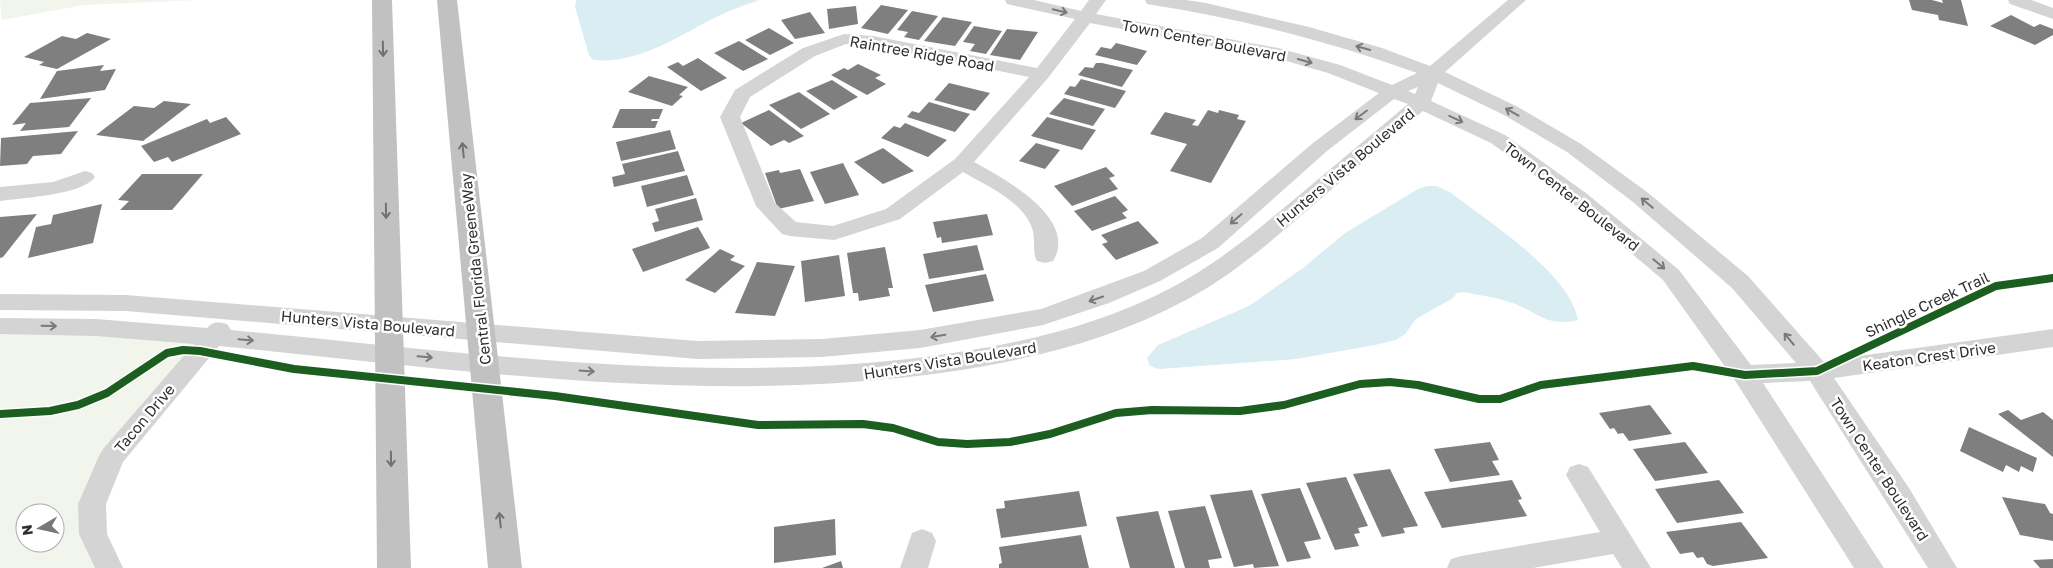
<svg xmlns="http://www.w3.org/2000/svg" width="2053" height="568" viewBox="0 0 2053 568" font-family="'Golos Text',sans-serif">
	<rect width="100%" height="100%" fill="#fff"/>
	<path fill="#f2f5ec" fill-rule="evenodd" d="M0,0H197L84,5L2,20Z
		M0,327L213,337L92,504L109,568H0ZM25,513H55V543H25Z"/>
	<path fill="#d9edf2" d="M576,0H759C743,6 727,11 712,19C674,39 637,64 593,60L589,55L575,7Z
		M1427,186H1436L1450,192C1488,222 1569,272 1578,320C1545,328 1538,311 1509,302C1495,297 1478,295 1464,292L1457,293L1453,298L1416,319L1405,334L1396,340L1375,345L1296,359L1159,369L1150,366L1147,358L1158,345L1249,306L1303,268L1345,233L1418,189Z"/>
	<path fill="#7f7f7f" d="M1909,0H1932L1943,3L1942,0H1961L1968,26L1939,20L1938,15L1912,10Z
		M881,5L908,10L888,34L861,28Z
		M856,6L858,24L829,29L827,9Z
		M912,11L938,16L919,40L904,37L908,32L897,30Z
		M810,12L825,33L795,39L781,20Z
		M2011,15L2034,27L2040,24L2053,29V35L2035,45L1990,26Z
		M943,17L972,22L955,46L924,41Z
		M974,26L1002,31L986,54L970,51L975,44L963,42Z
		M769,28L794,43L770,55L745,40Z
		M1007,29L1038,32L1020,60L990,55Z
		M87,33L111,39L57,69L39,65L44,62L24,57L62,36L76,39Z
		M739,41L768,59L743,71L714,53Z
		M1116,43L1147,51L1137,65L1095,55L1101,47L1111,49Z
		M698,58L727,78L701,91L667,67L678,62L683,66Z
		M1096,63H1102L1133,70L1122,87L1078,75L1085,67L1093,68Z
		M858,64L881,75L875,78L886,84L867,95L831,75L844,68L848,70Z
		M104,65L100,71L116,69L105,90L40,99L57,71Z
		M649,76L688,87L679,95L683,96L672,106L628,92Z
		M1081,79L1126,91L1115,108L1064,94L1070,86L1075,87Z
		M832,80L858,97L834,110L806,91Z
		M949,83L990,93L975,111L934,100Z
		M799,92L830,114L801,129L769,105Z
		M91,98L69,127L20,131L26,123L12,125L30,103Z
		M1064,98L1105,109L1093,126L1049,114Z
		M164,101L191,104L143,141L96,135L134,106L154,108Z
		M929,102L970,114L955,132L907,117L912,111L919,113Z
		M620,109H663L659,119H652L651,121H658L655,128H612Z
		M769,110L804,136L789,143L784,140L771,146L741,123Z
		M1208,110L1218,113L1219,110L1239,115L1237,119L1246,121L1211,183L1170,171L1187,144L1150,134L1165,112L1196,120L1192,125L1198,126Z
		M226,117L241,134L172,162L168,157L154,162L141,146L207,119L210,123Z
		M1047,117L1096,130L1082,150L1031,136Z
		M905,123L947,140L928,157L881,138L894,126L900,128Z
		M670,130L676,149L621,161L616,142Z
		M78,131L61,154L33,156L27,164L0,166L1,138Z
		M1036,143L1060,150L1045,169L1019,161Z
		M883,148L914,171L883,184L854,162Z
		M678,151L685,171L614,187L612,177L625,174L622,164Z
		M843,163L859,195L825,204L810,172Z
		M1106,167L1115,176L1109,178L1118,189L1072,206L1054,186Z
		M800,169L814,201L778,209L765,173L779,170L780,173Z
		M142,174H203L172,210H120L129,201L118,200Z
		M687,175L694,195L647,207L641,186Z
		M1115,196L1128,210L1122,213L1127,218L1092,231L1074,211Z
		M696,198L703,220L655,232L652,223L659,221L655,209Z
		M102,204L93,243L28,258L36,227L51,224L53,215Z
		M37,214L3,257L0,258V217Z
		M987,214L993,235L942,243L941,237L937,238L933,222Z
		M1138,221L1159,243L1116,260L1102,244L1108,242L1101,235Z
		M698,227L710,248L643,272L632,249Z
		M977,245L984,270L929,279L923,254Z
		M885,247L893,288H888L890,296L859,301L858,293H853L847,253Z
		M720,249L735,256L730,260L745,266L715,293L685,280Z
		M839,255L845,296L805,302L801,261Z
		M757,262L795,266L775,316L735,313Z
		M986,274L994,301L933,312L925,285Z
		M1650,405L1672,434L1629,441L1623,433L1618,434L1614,428L1610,429L1599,413Z
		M2008,410L2021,420L2043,412L2053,420V457L1998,414Z
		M1969,427L2037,458L2033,472L2021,466L2019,472L2006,465L2003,472L1960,451Z
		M1490,442L1499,460L1492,461L1500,475L1450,482L1434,449Z
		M1685,442L1708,473L1655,481L1633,449Z
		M1390,469L1418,526L1403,528L1405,533L1382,537L1353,474Z
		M1346,477L1368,526L1358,528L1360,533L1354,534L1359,546L1335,550L1306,483Z
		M1512,480L1522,499L1518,500L1527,516L1442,528L1424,492Z
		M1719,480L1744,513L1677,523L1655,489Z
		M1300,488L1321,539L1304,542L1311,558L1287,562L1261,494Z
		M1252,490L1279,566L1254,568L1253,564L1234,567L1210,495Z
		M1079,491L1087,526L1001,538L996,509L1005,508L1004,501Z
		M2002,497L2045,504L2050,513L2053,514V541L2020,535Z
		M1205,506L1222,558L1208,560L1210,568H1185L1168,511Z
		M1158,511L1175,568H1130L1116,517Z
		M835,519L836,555L774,563V527Z
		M1741,522L1768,558L1713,566L1707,564L1703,557L1697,558L1693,552L1680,554L1666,532Z
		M1081,535L1089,568H999V564L1002,563L999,547Z
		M2053,559V568H2040L2033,560Z
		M841,561L843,568H822Z"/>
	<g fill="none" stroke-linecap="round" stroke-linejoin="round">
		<path fill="#d4d4d4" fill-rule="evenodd" d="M1005,0H1034L1081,11L1089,0H1106L1096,14L1278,48L1340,65L1392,85L1417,73C1332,42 1243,19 1153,5L1147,4L1145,0H1186L1206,3L1309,27L1382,48L1430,66L1508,0H1526L1445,72L1518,107L1581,144L1647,192L1748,276L1823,361L2053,329V347L1834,378L1909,488L1957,568H1928L1810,381L1763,383L1884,568H1854L1736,382L1663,280L1572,203L1491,143L1423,111C1385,143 1348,175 1310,208C1271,241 1232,276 1186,300C1100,346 1004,366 908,377C678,403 448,368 219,346L123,462L106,504L107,534L123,568H95L79,534L78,504L99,456L103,449L194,344L96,336L0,334V318L96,319L207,328C213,321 219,322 227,324L231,330C456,351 683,384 909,359C999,348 1088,331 1169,289C1216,265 1256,231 1297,197C1334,166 1371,135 1408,104L1394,99L1327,151L1218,248L1160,281L1109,303L1043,325L920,348L822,357L698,359L126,311L0,310V294L126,295L698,341L822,339L920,330L1041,309L1144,271L1202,238L1313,143L1379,93L1328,73L1276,58L1090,23L1048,78L974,162C1003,178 1079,218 1053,261L1045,263L1037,261C1032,253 1036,239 1032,228C1023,201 985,185 963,172L900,219L834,240L790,236L782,234L756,206L720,117L735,90L803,48L844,34L873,36L1037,68L1075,19L1007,4ZM846,44L873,46L1029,77L955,159L886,209L833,226L796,222L775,203L740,117L750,97L815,56ZM1438,83L1504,115L1567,152L1633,202L1732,288L1796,363L1751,365L1679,270L1586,193L1505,135L1431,101ZM1418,87L1415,94L1408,91Z
			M2008,0H2031L2053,8V19L2010,4Z
			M85,171L92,173L95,177C83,195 21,198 0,201V187L53,182Z
			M1579,464L1588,467L1651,568H1622L1613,554L1533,568H1447L1451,559L1461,556L1600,532L1566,475L1570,467Z
			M922,529L932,533L936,541L928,568H900L912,533Z"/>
		<path fill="#c1c1c1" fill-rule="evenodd" d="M372,0H392L411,568H377Z
			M437,0H457L522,568H488Z"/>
		<defs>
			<path id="cycleway" d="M0,414L50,411L78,405L107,393L167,353L183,350L200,351L294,369L555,396L758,425L863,424L893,428L938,442L967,444L1010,442L1050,434L1116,413L1152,410L1240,411L1284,405L1360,384L1390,382L1418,385L1479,399H1500L1541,385L1693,366L1745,375L1817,371L1996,286L2053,278"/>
		</defs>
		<use href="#cycleway" stroke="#fff" stroke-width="11"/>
		<use href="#cycleway" stroke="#1b5e20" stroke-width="8"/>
	</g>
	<defs><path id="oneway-shaft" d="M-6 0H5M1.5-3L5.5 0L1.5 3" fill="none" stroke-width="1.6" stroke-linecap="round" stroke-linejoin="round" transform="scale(1.25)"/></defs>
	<g stroke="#797979">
		<use href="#oneway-shaft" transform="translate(1060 11) rotate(13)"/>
		<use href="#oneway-shaft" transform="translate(1363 48) rotate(-164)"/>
		<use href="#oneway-shaft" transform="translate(1305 61) rotate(16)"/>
		<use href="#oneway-shaft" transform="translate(1512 112) rotate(-151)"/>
		<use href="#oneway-shaft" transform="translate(1361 115) rotate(143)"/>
		<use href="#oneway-shaft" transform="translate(1456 119) rotate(25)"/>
		<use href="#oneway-shaft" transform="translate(1647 203) rotate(-140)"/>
		<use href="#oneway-shaft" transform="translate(1236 219) rotate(139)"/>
		<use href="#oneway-shaft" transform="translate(1659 264) rotate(40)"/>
		<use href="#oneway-shaft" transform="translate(1096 299) rotate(161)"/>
		<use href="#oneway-shaft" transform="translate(49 326) rotate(1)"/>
		<use href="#oneway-shaft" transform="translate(938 336) rotate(170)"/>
		<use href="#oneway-shaft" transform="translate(1789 339) rotate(-130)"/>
		<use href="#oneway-shaft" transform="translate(246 340) rotate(5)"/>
		<use href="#oneway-shaft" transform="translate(425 357) rotate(5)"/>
		<use href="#oneway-shaft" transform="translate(587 371) rotate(4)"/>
	</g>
	<g stroke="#717171">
		<use href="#oneway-shaft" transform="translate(383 49) rotate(89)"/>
		<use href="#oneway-shaft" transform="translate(463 150) rotate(-96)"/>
		<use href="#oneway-shaft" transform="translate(386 211) rotate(89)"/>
		<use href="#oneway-shaft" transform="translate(391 459) rotate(89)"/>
		<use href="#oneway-shaft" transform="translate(500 520) rotate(-96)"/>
	</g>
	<g text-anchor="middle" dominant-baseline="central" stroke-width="5" stroke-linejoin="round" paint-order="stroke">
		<g font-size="15" fill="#2f2f2f" stroke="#fff">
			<text transform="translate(1204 40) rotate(11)">Town Center Boulevard</text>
			<text transform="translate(922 53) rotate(10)">Raintree Ridge Road</text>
			<text transform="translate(1345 167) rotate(-40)">Hunters Vista Boulevard</text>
			<text transform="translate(1572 196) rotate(38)">Town Center Boulevard</text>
			<text transform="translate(475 269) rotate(-96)">Central Florida GreeneWay</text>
			<text transform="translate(1927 304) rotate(-25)">Shingle Creek Trail</text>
			<text transform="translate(368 323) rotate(5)">Hunters Vista Boulevard</text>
			<text transform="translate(1929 356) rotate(-8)">Keaton Crest Drive</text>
			<text transform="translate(950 360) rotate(-9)">Hunters Vista Boulevard</text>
			<text transform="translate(144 418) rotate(-50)">Tacon Drive</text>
			<text transform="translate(1880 469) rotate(57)">Town Center Boulevard</text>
		</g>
	</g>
	<g transform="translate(40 528) rotate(261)"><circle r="24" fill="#ffffff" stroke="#acacac"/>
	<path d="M0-4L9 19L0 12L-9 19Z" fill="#787878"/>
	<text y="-8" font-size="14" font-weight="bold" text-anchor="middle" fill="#2f2f2f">N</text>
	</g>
</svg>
